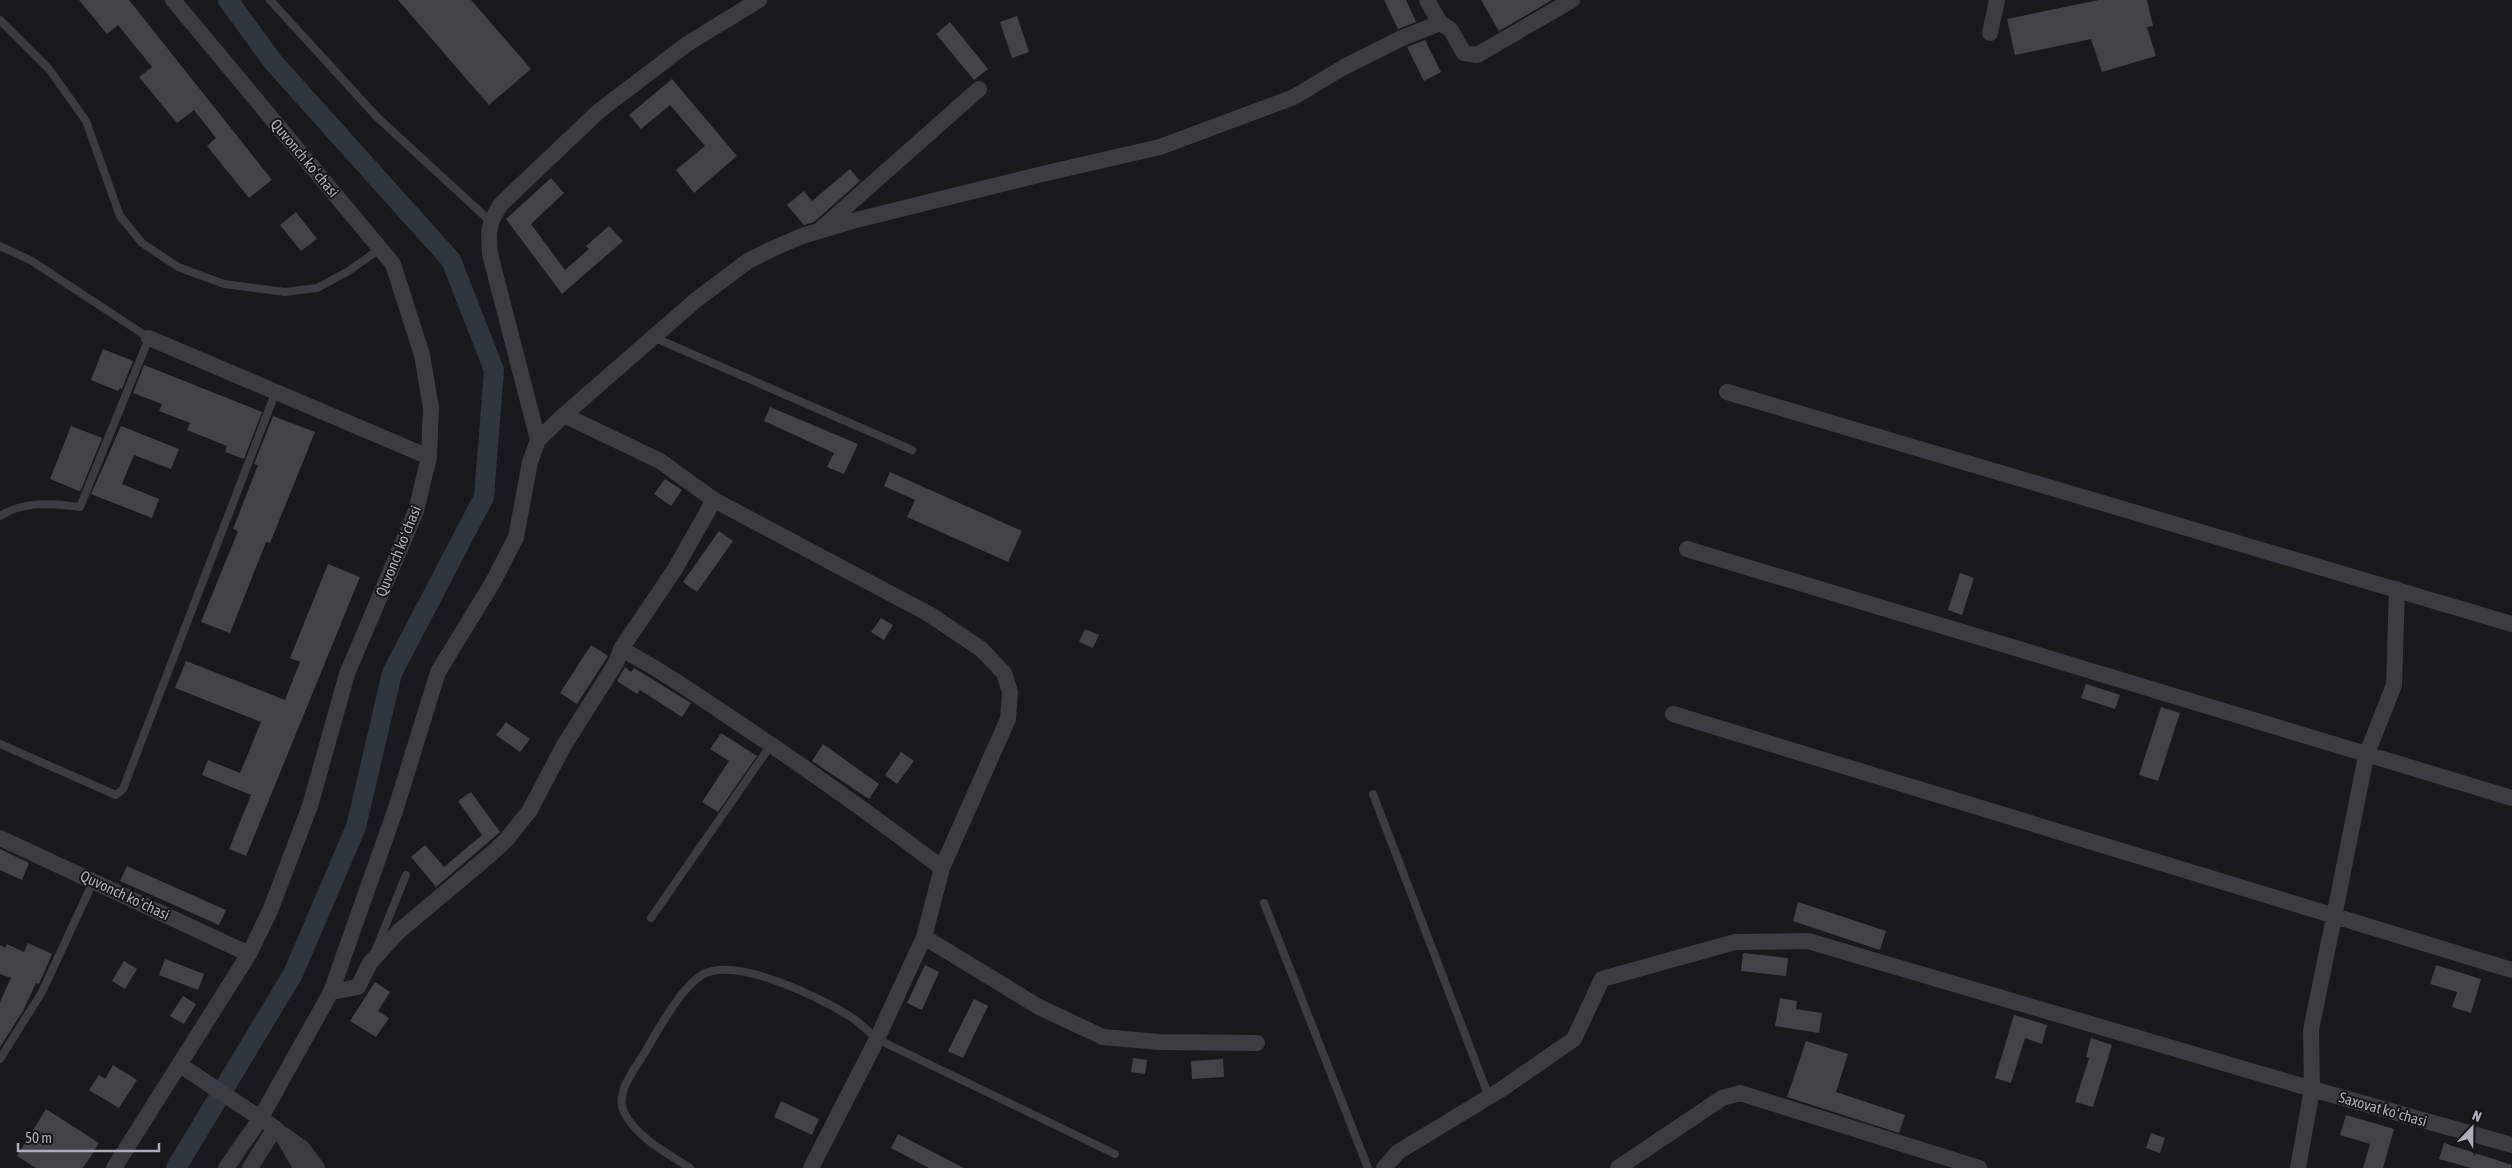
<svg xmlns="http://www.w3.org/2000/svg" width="2512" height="1168" viewBox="0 0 2512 1168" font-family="'Asap Condensed',sans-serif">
	<rect width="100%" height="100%" fill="#1a191c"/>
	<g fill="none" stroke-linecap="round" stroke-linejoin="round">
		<path stroke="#2f3640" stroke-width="20" d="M176,1168L293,974L356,827L392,673L484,497L494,370L451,260L274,63L228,0"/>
	</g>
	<path fill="#444349" d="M79,0H129L272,180L249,198L207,146L216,138L194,110L177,123L139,77L152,67L118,25L107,34Z
		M398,0H471L531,69L489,105Z
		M1384,0H1406L1416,22L1398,29Z
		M1481,0H1552L1499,31Z
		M2099,0H2147L2153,26L2147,27L2156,56L2102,72L2091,39L2015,55L2007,19Z
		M1017,16L1029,52L1012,58L1000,22Z
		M950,22L988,69L974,80L936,34Z
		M1425,40L1441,72L1424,81L1407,47Z
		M672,79L737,156L694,193L676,170L705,146L670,105L641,129L629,115Z
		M850,169L860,181L814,222L804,225L787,205L804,191L812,201Z
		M551,178L564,193L531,224L565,270L589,249L586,246L609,226L623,241L562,294L506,219Z
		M296,212L317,239L301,251L280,225Z
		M103,349L133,361L122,389L120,388L118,391L91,380Z
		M144,365L262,412L244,459L225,452L227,446L187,430L190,423L159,411L162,404L133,393Z
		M770,407L858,444L844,474L827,467L834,453L764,421Z
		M273,416L315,432L270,543L266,542L230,633L201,622L238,531L233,529L258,465L254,464Z
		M71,426L102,438L81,490L79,491L50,479Z
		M121,426L179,449L171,469L134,455L122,484L159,499L152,518L91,494Z
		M890,472L1022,531L1008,562L907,517L915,500L884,486Z
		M665,479L682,490L671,506L654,494Z
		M719,531L733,541L697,592L683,582Z
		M328,564L360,577L246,856L229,849L251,795L202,775L208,760L240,773L261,722L175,688L186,661L285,700L300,662L290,658Z
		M1960,573L1974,578L1962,615L1948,610Z
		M881,618L893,625L884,640L871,632Z
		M1085,629L1099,635L1093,648L1079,642Z
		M591,645L608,656L577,704L560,693Z
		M625,667L631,672L634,668L691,703L682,717L640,690L637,694L617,681Z
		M2086,684L2120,695L2115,709L2081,698Z
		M2161,707L2180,713L2158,781L2139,775Z
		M506,722L530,739L520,752L496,735Z
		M721,733L757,756L718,812L702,802L729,761L710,749Z
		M823,744L879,784L869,799L812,761Z
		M901,752L914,761L897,784L885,775Z
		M471,792L500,832L436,887L411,857L425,845L444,867L482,835L458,801Z
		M0,849L29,863L22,880L0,870Z
		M127,866L226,910L219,925L120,881Z
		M1798,902L1886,931L1880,950L1793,921Z
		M28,943L52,954L39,984L36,983L23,1011L0,1047V1002L11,978L0,974V945L5,948L7,944L24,952Z
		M1743,953L1788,958L1786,976L1741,971Z
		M165,959L204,974L198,990L159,975Z
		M124,961L137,969L125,989L112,981Z
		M925,965L939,972L922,1010L907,1003Z
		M2436,965L2481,979L2471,1013L2452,1007L2457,992L2430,984Z
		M375,982L390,992L378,1011L389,1018L376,1037L350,1021Z
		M183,996L196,1004L184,1024L170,1016Z
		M1780,998L1797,1001L1796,1009L1822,1013L1819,1033L1775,1026Z
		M974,999L988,1006L963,1058L948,1051Z
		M2014,1015L2047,1025L2042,1044L2025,1038L2011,1083L1995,1078Z
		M2091,1038L2112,1045L2093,1107L2075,1102L2089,1058L2086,1057Z
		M1806,1041L1848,1054L1836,1092L1905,1115L1899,1133L1787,1097Z
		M1133,1058L1147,1060L1145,1074L1131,1072Z
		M1223,1059L1224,1077L1192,1079L1191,1061Z
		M113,1065L137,1080L119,1108L89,1090L99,1075L105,1079Z
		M781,1101L819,1119L812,1135L774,1117Z
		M46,1109L99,1143L83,1168H36L17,1156Z
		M2346,1115L2394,1129L2383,1168H2363L2370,1144L2340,1135Z
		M2151,1133L2165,1138L2160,1153L2146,1148Z
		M898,1134L964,1168H929L891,1148Z
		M2444,1143L2512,1165L2511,1168H2471L2439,1159Z"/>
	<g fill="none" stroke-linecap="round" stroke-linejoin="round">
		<path stroke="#3c3c43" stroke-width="8" d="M270,0L377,117L490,221
			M0,20L49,69L86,121L120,216L142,243L178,267L224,284L285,292L317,288L347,272L380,249
			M0,246L32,261L149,338L80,507C53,503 24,501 0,516
			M653,337L912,450
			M0,744L116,795L123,789L276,391
			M1373,794L1489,1097
			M1264,903L1368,1168
			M651,918L771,745
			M376,949L406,875
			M0,1059L42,992L94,880
			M690,1168C667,1153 636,1137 624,1112C615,1094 633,1071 642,1057C656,1034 680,988 702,975C735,955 824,999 854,1019C862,1025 869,1032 877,1039L1115,1154"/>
		<path stroke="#3c3c43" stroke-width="16" d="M1427,0L1440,23
			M1990,33L1997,0
			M821,229L979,89
			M149,338L429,457
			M1727,392L2512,624
			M564,415L660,461L714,500L675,569L621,649C663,671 701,698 740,724C809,770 876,818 942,868L924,937L1039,1007L1103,1037L1159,1042L1257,1043
			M538,440L490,254C488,231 488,224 501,204L599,111L687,44L759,0
			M714,500L929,614L981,649L1004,673L1010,692L1008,719L942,868
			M1687,549L2512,798
			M1673,714L2512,970
			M0,838L249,954
			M331,992L358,987L370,963L398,932L491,854L507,839L530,810L563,747L616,663L621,649
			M180,1065L275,1128C288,1139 292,1155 302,1168
			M284,1135L303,1149L317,1168
			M114,1168L249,954L270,911L310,806L347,674L416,511L429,457L431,408L422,355L393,264L173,0
			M226,1168L260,1119L331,992L396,808L438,672L493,582L516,537L530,462L538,440L564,415L696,300L748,261L772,249L802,236L852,221L1038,175L1160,147L1294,97L1344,67L1402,38L1440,23L1450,29L1464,53L1477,55L1572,0
			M250,1168L275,1128
			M811,1168L877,1039L924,937
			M1384,1168L1398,1152L1502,1089L1574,1039L1602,979L1735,942L1808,941L2312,1089L2512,1145
			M1618,1168L1722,1098L1740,1093L1979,1168
			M2298,1168L2312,1089L2311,1030L2334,917L2366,756L2394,685L2397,589"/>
	</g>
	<g text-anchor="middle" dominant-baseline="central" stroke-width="4" stroke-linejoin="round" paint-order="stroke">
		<g font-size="15" fill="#acaebb" stroke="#151417">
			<text transform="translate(305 158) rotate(50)">Quvonch koʻchasi</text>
			<text transform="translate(398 551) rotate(-68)">Quvonch koʻchasi</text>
			<text transform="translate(125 895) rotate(25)">Quvonch koʻchasi</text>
			<text transform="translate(2383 1109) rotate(16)">Saxovat koʻchasi</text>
		</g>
	</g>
	<g transform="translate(2472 1128) rotate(22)" stroke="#151417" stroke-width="4" paint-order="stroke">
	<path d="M0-4L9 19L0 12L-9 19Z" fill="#acaebb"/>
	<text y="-8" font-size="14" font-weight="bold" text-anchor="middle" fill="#acaebb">N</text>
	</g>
	<path d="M18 1143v8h141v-8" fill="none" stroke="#acaebb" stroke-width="2.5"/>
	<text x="25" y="1143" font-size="15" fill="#acaebb" stroke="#151417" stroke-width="4" paint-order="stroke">50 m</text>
</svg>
